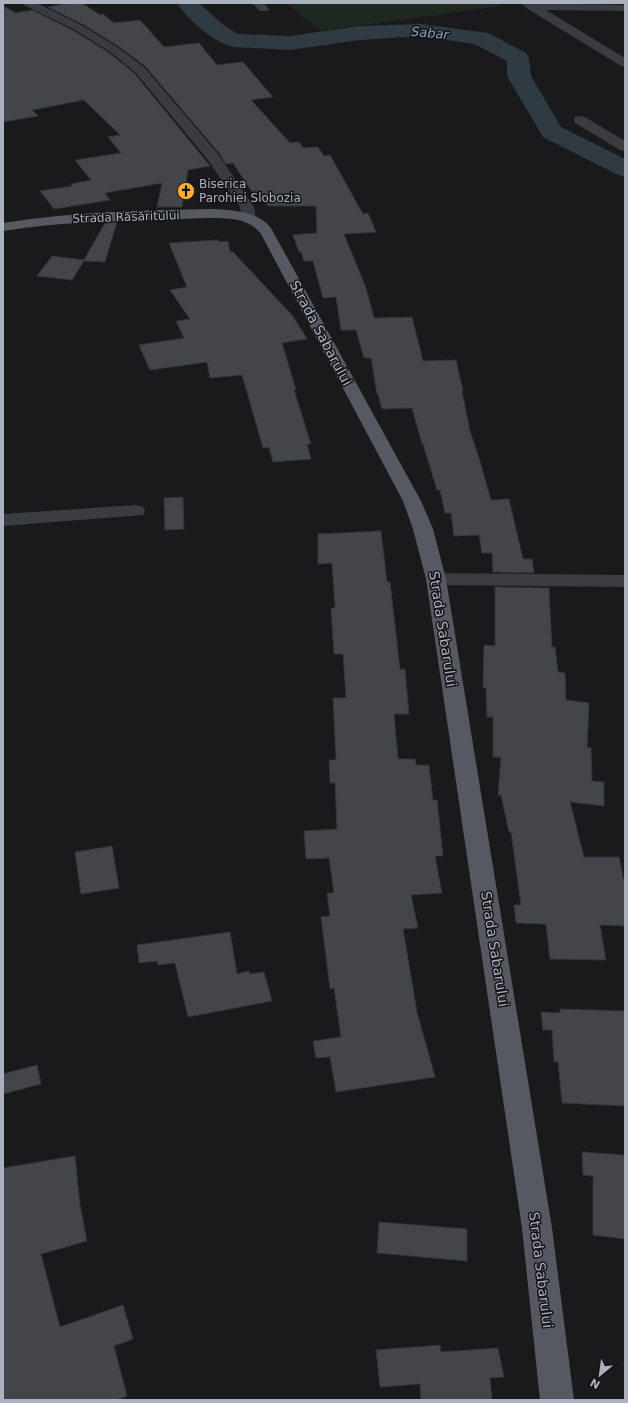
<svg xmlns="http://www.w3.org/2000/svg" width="628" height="1403" viewBox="0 0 628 1403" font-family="'DejaVu Sans',sans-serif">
	<rect width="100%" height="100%" fill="#1a1a1d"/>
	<path fill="#1f2820" d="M286,3H497L501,6L321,31Z"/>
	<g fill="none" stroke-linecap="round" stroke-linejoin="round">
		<path fill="#2f3a42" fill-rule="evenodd" d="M177,3H199L221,23L238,34L290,36L360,26L421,24L488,33L526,53L529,58L531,76L561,127L625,159V177L616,174L543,137L507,76V61L474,44L421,36L360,40L290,50L233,47C213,42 188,20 177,3Z"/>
	</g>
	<path fill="#44454a" stroke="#343439" d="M69,3H82L100,15L103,14L114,23L140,20L164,47L199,43L217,65L243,62L273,97L251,100L290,143L299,142L303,148L318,147L324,156L330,155L363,214L368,213L376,232L344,234L366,288L374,318L412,317L423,361L456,360L463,391H462L470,431L480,461L491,500L509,499L523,559H532L534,573L493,572L492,553H482L479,535L454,536L451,513H445L440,490H437L423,444H422L412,408L382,409L378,394H377L371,358H364L356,330H341L336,297L323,298L313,261H304L301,252H299L293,235L317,233L316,206H268L261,191L252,192L233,163L226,164L219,153L145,66L118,46L84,25L48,7Z
		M3,6L16,13L32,10L74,31L108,52L135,74L210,166L188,170L182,207H157L162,183L105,193L110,200L54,209L40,191L72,186L71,184L91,180L75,160L121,153L108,137L120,135L84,100L32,110L38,116L3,122Z
		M117,222L105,262L84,261L72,280L37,276L52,256L84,260L105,223Z
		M218,240L219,242L228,241L230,252H233L293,316L307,339L282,343L296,390H294L311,444H307L311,459L273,462L269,447L263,448L242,375L210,378L207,362L150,370L139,345L184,338L176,321L190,319L170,290L187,287L169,243Z
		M183,497L184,529L165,530L164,498Z
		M381,531L387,582H390L400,669H405L409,714H394L398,759H415L416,765H429L433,800H437L443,856H435L442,893L411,895L418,928L403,929L417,1012L435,1077L336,1092L330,1057L316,1058L313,1041L341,1037L334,988L330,989L321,917L330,916L327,893H334L329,858L306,859L304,831L337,829L335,783H330L329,760H336L333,698H346L343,654H334L331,608H335L332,563L318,564V534Z
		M495,587L549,588L552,647H555L558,672L565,673L566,700L589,703L587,747L591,748L592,781L604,782V806L570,802L584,857H619L625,887V926L600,925L606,960L550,959L546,924L516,923L514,905H521L511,832H509L501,795H498L501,757H493V717H487L486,688H483L484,645L495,646Z
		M112,846L119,888L81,894L75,852Z
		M230,932L237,974L249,971L250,974L264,972L272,1001L188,1017L175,963L158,965L157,961L139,963L137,945Z
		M560,1009L625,1011V1106L562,1103L558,1062H554L552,1030H543L541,1012L560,1013Z
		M37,1065L41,1084L3,1094V1074Z
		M582,1152L625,1155V1239L593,1235V1176L583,1175Z
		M75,1156L80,1205L87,1241L41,1254L60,1327L123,1305L133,1339L114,1346L127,1396L116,1400H3V1168Z
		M379,1222L467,1229V1261L377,1253Z
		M440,1345L441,1352L498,1348L504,1377L490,1378L492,1400H421L420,1384L380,1387L376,1350Z"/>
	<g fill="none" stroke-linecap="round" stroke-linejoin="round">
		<path fill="#3b3c42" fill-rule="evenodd" d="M23,3H37L83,26L117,47L144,67L218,154L254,207L256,219L254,222L249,223L244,222L242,219L240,207L208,160L136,73L109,51L75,30L24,5Z
			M252,3H264L269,9L268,11H260Z
			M521,3L625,5V11L546,10L625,58V67L621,66L528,9Z
			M580,116L585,117L625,141V151L620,150L575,123L574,120L575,117Z
			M136,505L143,507L145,511L143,515L3,526V514Z
			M436,573L625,575V587L436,585L429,583L426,579L429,575Z"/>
		<path fill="#575961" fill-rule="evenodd" d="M212,209C231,210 258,211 271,228L421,501L433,529L446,579L552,1228L574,1400H540L522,1228L426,579L413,529L403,501L261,234C255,226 247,222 238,220C216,216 193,219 171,219C114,221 59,222 3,231V223C72,212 142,210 212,209Z"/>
	</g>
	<defs>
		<symbol id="church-disc" viewBox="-11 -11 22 22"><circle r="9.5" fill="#fcaf33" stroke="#151518"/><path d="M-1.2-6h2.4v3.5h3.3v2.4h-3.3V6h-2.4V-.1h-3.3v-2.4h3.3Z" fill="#111"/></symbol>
	</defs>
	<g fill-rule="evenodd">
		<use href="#church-disc" x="176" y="181" width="20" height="20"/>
	</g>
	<g text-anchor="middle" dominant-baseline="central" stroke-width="3" stroke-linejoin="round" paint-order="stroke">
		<g font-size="12" fill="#acb2bd" stroke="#151518" text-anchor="start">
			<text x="199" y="184">Biserica<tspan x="199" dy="14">Parohiei Slobozia</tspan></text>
		</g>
		<g font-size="12" fill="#acb2bd" stroke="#151518">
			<text transform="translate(126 217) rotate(-2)">Strada Răsăritului</text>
		</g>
		<g font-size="13" font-style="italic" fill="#82a2b9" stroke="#151518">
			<text transform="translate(430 33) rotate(5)">Sabar</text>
		</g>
		<g font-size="14" fill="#acb2bd" stroke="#151518">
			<text transform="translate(321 333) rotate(62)">Strada Sabarului</text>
			<text transform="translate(443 629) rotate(81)">Strada Sabarului</text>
			<text transform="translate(495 949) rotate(81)">Strada Sabarului</text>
			<text transform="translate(541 1270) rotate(83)">Strada Sabarului</text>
		</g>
	</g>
	<rect width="628" height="1403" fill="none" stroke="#acb2bd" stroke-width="8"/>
	<g transform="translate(600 1375) rotate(209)" stroke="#151518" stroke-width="3" paint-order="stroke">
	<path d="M0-3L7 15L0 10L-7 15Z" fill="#acb2bd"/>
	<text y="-6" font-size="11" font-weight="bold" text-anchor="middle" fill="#acb2bd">N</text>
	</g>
</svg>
